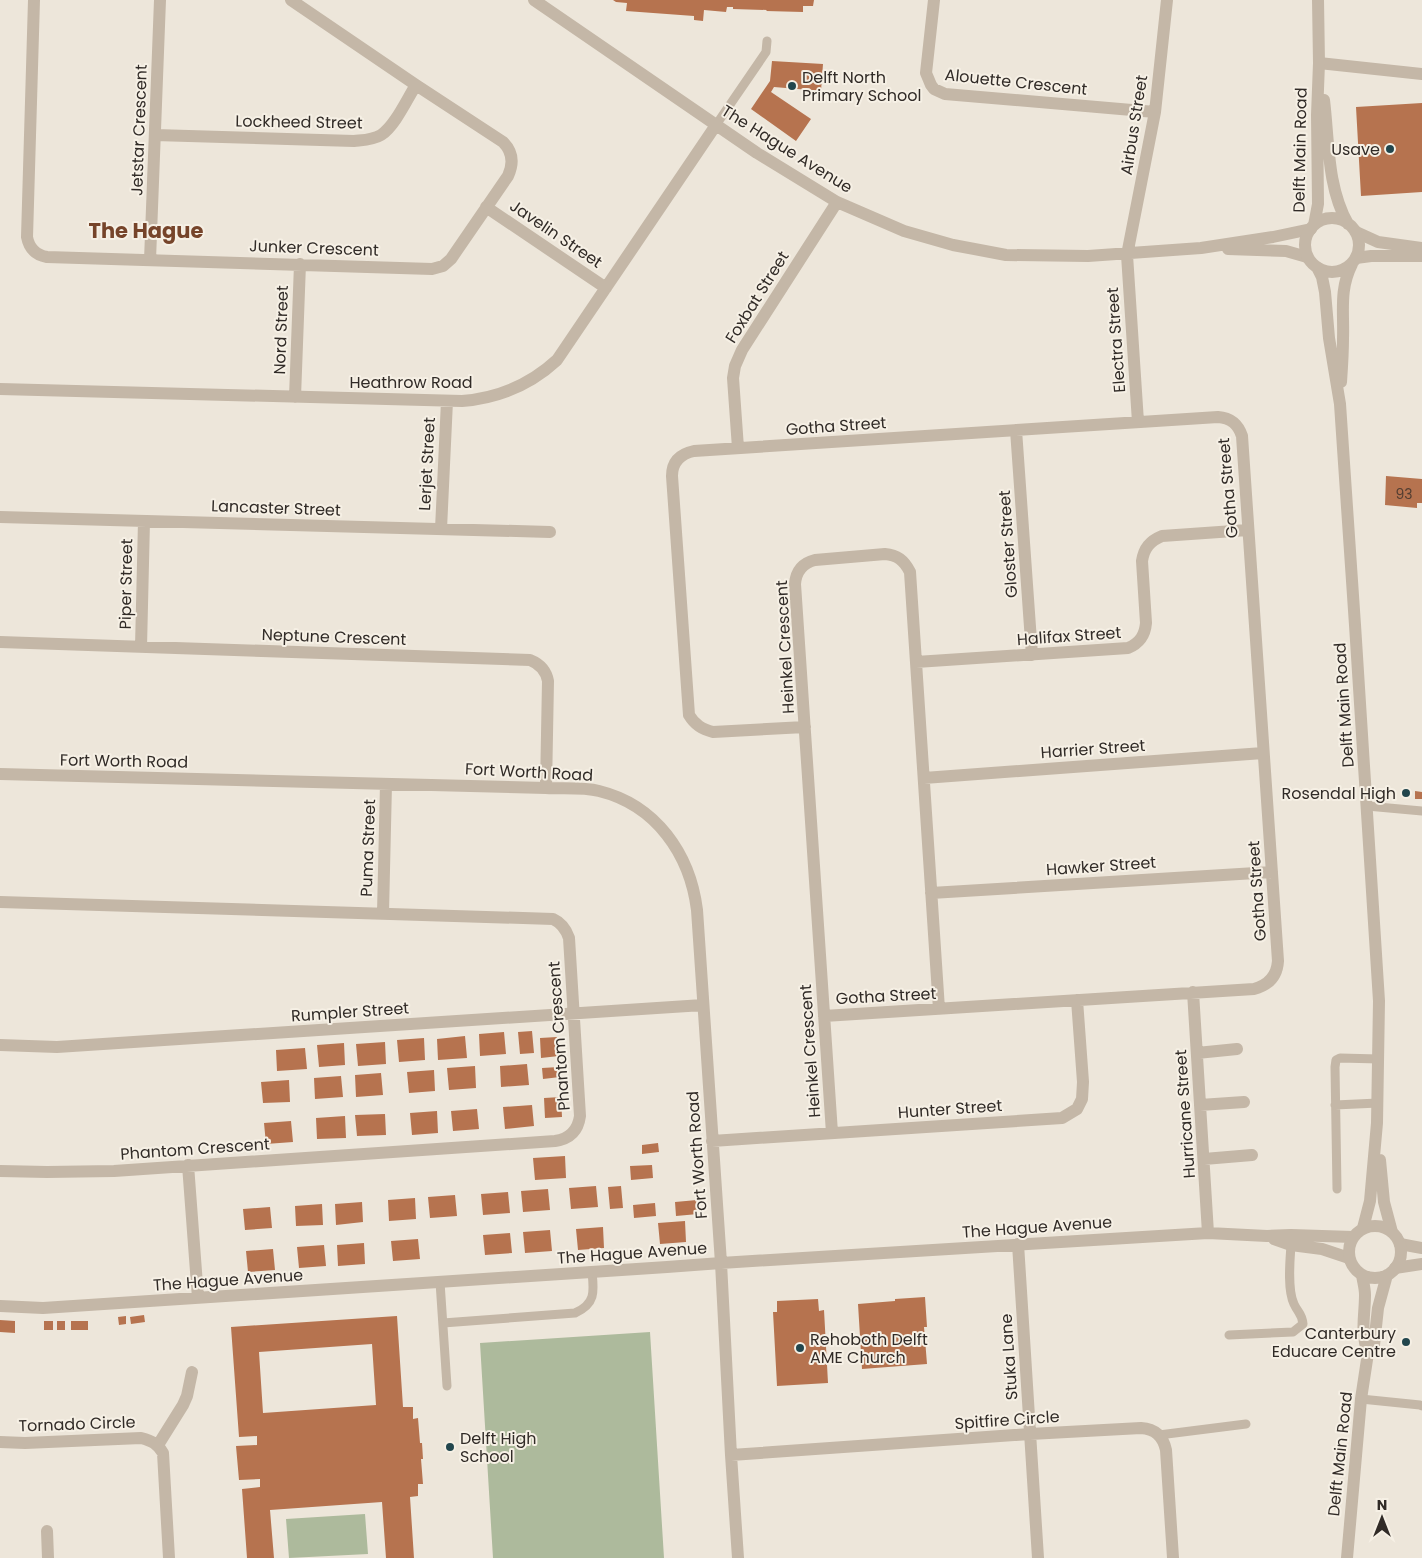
<svg xmlns="http://www.w3.org/2000/svg" width="1422" height="1558" viewBox="0 0 1422 1558" font-family="Poppins,sans-serif">
	<rect width="100%" height="100%" fill="#ede6da"/>
	<path fill="#adba9c" d="M650,1332L664,1558H493L480,1343Z
		M365,1514L368,1554L289,1558L286,1519Z"/>
	<path fill="#b6734f" fill-rule="evenodd" d="M613,0H814L813,6H803V12L766,11L767,10L733,9V7H727L726,12L704,10L703,21L694,20V16L626,11L627,3L616,2Z
		M772,61L823,64L821,91L774,87L771,92L811,119L796,141L751,109L770,81Z
		M1422,103V192L1361,196L1356,107Z
		M1386,476L1422,479V503H1417V508L1385,505Z
		M1415,791L1422,792V799H1415Z
		M532,1031L534,1053L520,1054L518,1032Z
		M504,1032L506,1054L480,1056L479,1034Z
		M465,1036L467,1058L438,1060L437,1039Z
		M557,1037L559,1056L541,1058L540,1038Z
		M424,1038L425,1060L399,1062L397,1040Z
		M385,1042L386,1064L358,1066L356,1044Z
		M344,1043L345,1065L319,1067L317,1045Z
		M305,1048L307,1069L277,1071L276,1050Z
		M527,1064L529,1085L501,1087L500,1066Z
		M475,1066L476,1088L449,1090L447,1068Z
		M559,1067L560,1077L543,1079L542,1068Z
		M434,1070L435,1091L409,1093L407,1072Z
		M381,1073L383,1095L356,1097L355,1075Z
		M341,1076L343,1097L315,1099L314,1078Z
		M289,1080L290,1102L263,1103L261,1082Z
		M561,1097L562,1117L545,1118L544,1098Z
		M532,1105L534,1126L505,1129L503,1107Z
		M477,1109L479,1129L453,1131L451,1111Z
		M437,1111L438,1133L412,1135L410,1113Z
		M385,1114L386,1135L357,1136L355,1115Z
		M345,1116L346,1138L317,1139L316,1118Z
		M291,1121L293,1142L266,1144L264,1123Z
		M658,1143L659,1152L642,1154V1145Z
		M565,1156L566,1178L535,1180L533,1158Z
		M652,1165L653,1178L631,1180L630,1166Z
		M596,1186L598,1207L571,1209L569,1188Z
		M621,1186L623,1208L610,1209L608,1187Z
		M548,1189L550,1210L523,1212L521,1191Z
		M508,1192L510,1213L483,1215L481,1194Z
		M455,1195L457,1216L430,1218L428,1197Z
		M415,1198L416,1219L389,1221L388,1200Z
		M697,1200L698,1214L676,1216L675,1202Z
		M362,1202L363,1222L336,1225L335,1204Z
		M655,1203L656,1216L634,1218L633,1205Z
		M322,1204L323,1225L296,1226L295,1206Z
		M270,1207L272,1228L245,1230L243,1209Z
		M685,1221L686,1242L660,1244L658,1223Z
		M603,1227L604,1248L578,1250L576,1229Z
		M550,1230L552,1251L525,1253L523,1232Z
		M510,1233L512,1253L485,1255L483,1235Z
		M418,1239L420,1259L393,1261L391,1241Z
		M364,1243L365,1264L338,1266L337,1245Z
		M324,1245L326,1266L299,1268L297,1247Z
		M273,1249L275,1270L248,1272L246,1251Z
		M925,1297L927,1327H924L927,1364L862,1369L858,1304L895,1301V1299Z
		M818,1299L819,1311L824,1310L828,1383L777,1386L773,1312H777V1301Z
		M144,1315L145,1322L131,1324L130,1317Z
		M126,1316V1324L119,1325L118,1317Z
		M397,1316L403,1407H413V1419L418,1418L420,1443H422L423,1459H421L423,1484H418V1496L410,1497L414,1558H386L382,1502L270,1510L274,1558H247L242,1489L260,1487V1479L239,1480L236,1446L257,1445V1436L239,1437L231,1327ZM372,1344L376,1405L263,1413L259,1352Z
		M0,1320L15,1321V1333L0,1332Z
		M44,1321H53V1330H44Z
		M57,1321H65V1330H57Z
		M71,1321H88V1330H71Z"/>
	<g fill="none" stroke-linecap="round" stroke-linejoin="round">
		<path stroke="#c4b7a7" stroke-width="9" d="M716,125L766,52L767,41
			M1367,806L1422,811
			M1335,1105L1378,1103
			M1337,1189L1335,1067L1336,1060L1340,1058L1379,1059
			M440,1282L447,1386
			M443,1323L575,1313C596,1304 594,1291 592,1272
			M1229,1335L1293,1332L1303,1324C1302,1313 1298,1313 1294,1304C1287,1290 1290,1260 1291,1245
			M1361,1399L1420,1405L1422,1406
			M1159,1435L1246,1424"/>
		<path stroke="#c4b7a7" stroke-width="12" d="M34,0L27,237C29,248 36,255 47,257L432,269L443,266L451,259L508,176C514,163 513,152 503,142L416,85L291,0
			M534,0L757,153L837,202L904,231L953,245L1006,255L1088,256L1201,248L1273,237L1311,229
			M934,0L926,73L931,85L934,89L945,94L1155,112
			M1319,63L1422,74
			M155,135L354,141C363,140 373,140 381,135C395,126 407,99 416,85
			M486,207L606,288
			M1356,232L1378,242L1422,248
			M1228,249L1286,251L1307,257
			M1356,258L1371,256H1422
			M150,260L160,0
			M0,389L462,401C499,398 530,385 557,360L716,125
			M295,397L300,264
			M1138,422L1127,255L1155,112L1167,0
			M1016,430L1032,655
			M738,448L733,378L735,366L742,350L837,202
			M0,517L550,532
			M441,529L447,401
			M0,642L530,660C540,664 546,670 548,681L546,788
			M141,647L144,521
			M916,662L1128,648C1140,643 1145,635 1146,623L1142,561C1144,548 1150,541 1162,536L1248,530
			M805,727L713,732C702,729 695,725 689,715L672,476C672,462 680,454 694,451L1218,417C1231,418 1238,424 1242,436L1278,961C1277,976 1269,985 1254,989L824,1016
			M0,774L546,788C563,789 583,787 599,791C656,805 690,854 697,910L721,1263L731,1455L738,1558
			M924,778L1263,753
			M931,893L1272,872
			M0,902L553,919C562,923 566,929 569,938L580,1116C578,1131 569,1139 555,1141L114,1171L47,1172L0,1171
			M383,913L386,784
			M1193,992L1208,1233
			M0,1045L57,1047L703,1005
			M1197,1053L1237,1049
			M1200,1105L1244,1102
			M832,1133L795,584C796,571 803,563 815,560L885,554C897,555 904,560 910,572L939,1009
			M712,1141L1062,1118L1077,1109L1082,1099L1083,1082L1077,1000
			M1204,1159L1252,1155
			M188,1165L198,1298
			M1274,1239L1291,1245L1322,1249L1349,1258
			M1018,1244L1038,1558
			M1400,1244L1422,1248
			M1395,1268L1422,1264
			M0,1306L43,1308L667,1267L721,1263L1208,1233L1267,1236L1291,1235L1353,1237
			M0,1442L25,1443L141,1438C152,1441 157,1443 163,1453L169,1558
			M158,1445L183,1405L187,1396L192,1372
			M731,1455L1030,1434L1141,1428C1155,1429 1163,1436 1166,1450L1173,1558
			M47,1531L48,1558"/>
		<path stroke="#c4b7a7" stroke-width="12" d="M1324,100C1329,141 1327,187 1348,224
			M1305 245a27 27 0 1 1 54 0a27 27 0 1 1-54 0Z
			M1314,225L1318,204L1317,115L1319,63L1318,0
			M1317,267L1322,277L1325,292L1329,338L1340,404L1355,625L1379,1001L1377,1123L1370,1201L1363,1228
			M1341,382C1342,368 1343,353 1343,339C1344,311 1339,290 1352,264
			M1380,1160L1384,1202L1392,1232
			M1349 1252a26 26 0 1 1 52 0a26 26 0 1 1-52 0Z
			M1362,1275C1363,1282 1365,1288 1365,1295C1365,1316 1360,1331 1368,1353
			M1347,1558L1361,1399L1368,1353L1374,1345L1378,1308L1387,1275"/>
	</g>
	<g fill="#22464d" stroke="#f6f0e5" stroke-width="2">
		<circle cx="792" cy="86" r="5"/>
		<circle cx="1390" cy="149" r="5"/>
		<circle cx="1406" cy="793" r="5"/>
		<circle cx="1406" cy="1342" r="5"/>
		<circle cx="800" cy="1348" r="5"/>
		<circle cx="450" cy="1447" r="5"/>
	</g>
	<g text-anchor="middle" dominant-baseline="central" stroke-width="4" stroke-linejoin="round" paint-order="stroke">
		<g font-size="14" fill="#523d31">
			<text x="1404" y="494">93</text>
		</g>
		<g font-size="16" fill="#312b27" stroke="#f6f0e5" text-anchor="start">
			<text x="802" y="77">Delft North<tspan x="802" dy="18">Primary School</tspan></text>
			<text x="1380" y="149" text-anchor="end">Usave</text>
			<text x="1396" y="793" text-anchor="end">Rosendal High</text>
			<text x="1396" y="1333" text-anchor="end">Canterbury<tspan x="1396" dy="18">Educare Centre</tspan></text>
			<text x="810" y="1339">Rehoboth Delft<tspan x="810" dy="18">AME Church</tspan></text>
			<text x="460" y="1438">Delft High<tspan x="460" dy="18">School</tspan></text>
		</g>
		<g font-size="16" fill="#312b27" stroke="#f6f0e5">
			<text transform="translate(1016 82) rotate(6)">Alouette Crescent</text>
			<text transform="translate(299 122) rotate(1)">Lockheed Street</text>
			<text transform="translate(1134 125) rotate(-81)">Airbus Street</text>
			<text transform="translate(139 130) rotate(-88)">Jetstar Crescent</text>
			<text transform="translate(787 149) rotate(32)">The Hague Avenue</text>
			<text transform="translate(1300 150) rotate(-89)">Delft Main Road</text>
			<text transform="translate(556 234) rotate(34)">Javelin Street</text>
			<text transform="translate(314 248) rotate(2)">Junker Crescent</text>
			<text transform="translate(757 297) rotate(-58)">Foxbat Street</text>
			<text transform="translate(281 330) rotate(-88)">Nord Street</text>
			<text transform="translate(1116 340) rotate(-94)">Electra Street</text>
			<text x="411" y="382">Heathrow Road</text>
			<text transform="translate(836 426) rotate(-4)">Gotha Street</text>
			<text transform="translate(427 464) rotate(-87)">Lerjet Street</text>
			<text transform="translate(1228 488) rotate(-95)">Gotha Street</text>
			<text transform="translate(276 508) rotate(2)">Lancaster Street</text>
			<text transform="translate(1008 544) rotate(-94)">Gloster Street</text>
			<text transform="translate(126 584) rotate(-89)">Piper Street</text>
			<text transform="translate(1069 636) rotate(-4)">Halifax Street</text>
			<text transform="translate(334 637) rotate(2)">Neptune Crescent</text>
			<text transform="translate(785 647) rotate(-93)">Heinkel Crescent</text>
			<text transform="translate(1344 705) rotate(-94)">Delft Main Road</text>
			<text transform="translate(1093 749) rotate(-4)">Harrier Street</text>
			<text transform="translate(124 761) rotate(1)">Fort Worth Road</text>
			<text transform="translate(529 772) rotate(3)">Fort Worth Road</text>
			<text transform="translate(368 848) rotate(-88)">Puma Street</text>
			<text transform="translate(1101 866) rotate(-4)">Hawker Street</text>
			<text transform="translate(1257 891) rotate(-94)">Gotha Street</text>
			<text transform="translate(886 996) rotate(-3)">Gotha Street</text>
			<text transform="translate(350 1012) rotate(-4)">Rumpler Street</text>
			<text transform="translate(559 1036) rotate(-94)">Phantom Crescent</text>
			<text transform="translate(810 1051) rotate(-94)">Heinkel Crescent</text>
			<text transform="translate(950 1109) rotate(-4)">Hunter Street</text>
			<text transform="translate(1185 1114) rotate(-94)">Hurricane Street</text>
			<text transform="translate(195 1149) rotate(-4)">Phantom Crescent</text>
			<text transform="translate(697 1155) rotate(-94)">Fort Worth Road</text>
			<text transform="translate(1037 1227) rotate(-4)">The Hague Avenue</text>
			<text transform="translate(632 1253) rotate(-4)">The Hague Avenue</text>
			<text transform="translate(228 1280) rotate(-4)">The Hague Avenue</text>
			<text transform="translate(1009 1357) rotate(-94)">Stuka Lane</text>
			<text transform="translate(1007 1420) rotate(-4)">Spitfire Circle</text>
			<text transform="translate(77 1424) rotate(-2)">Tornado Circle</text>
			<text transform="translate(1340 1454) rotate(-84)">Delft Main Road</text>
		</g>
		<g font-size="21" font-weight="bold" fill="#76442a" stroke="#f6f0e5">
			<text x="146" y="230">The Hague</text>
		</g>
	</g>
	<g transform="translate(1382 1518)" stroke="#f6f0e5" stroke-width="4" paint-order="stroke">
	<path d="M0-4L9 19L0 12L-9 19Z" fill="#312b27"/>
	<text y="-8" font-size="14" font-weight="bold" text-anchor="middle" fill="#312b27">N</text>
	</g>
</svg>
